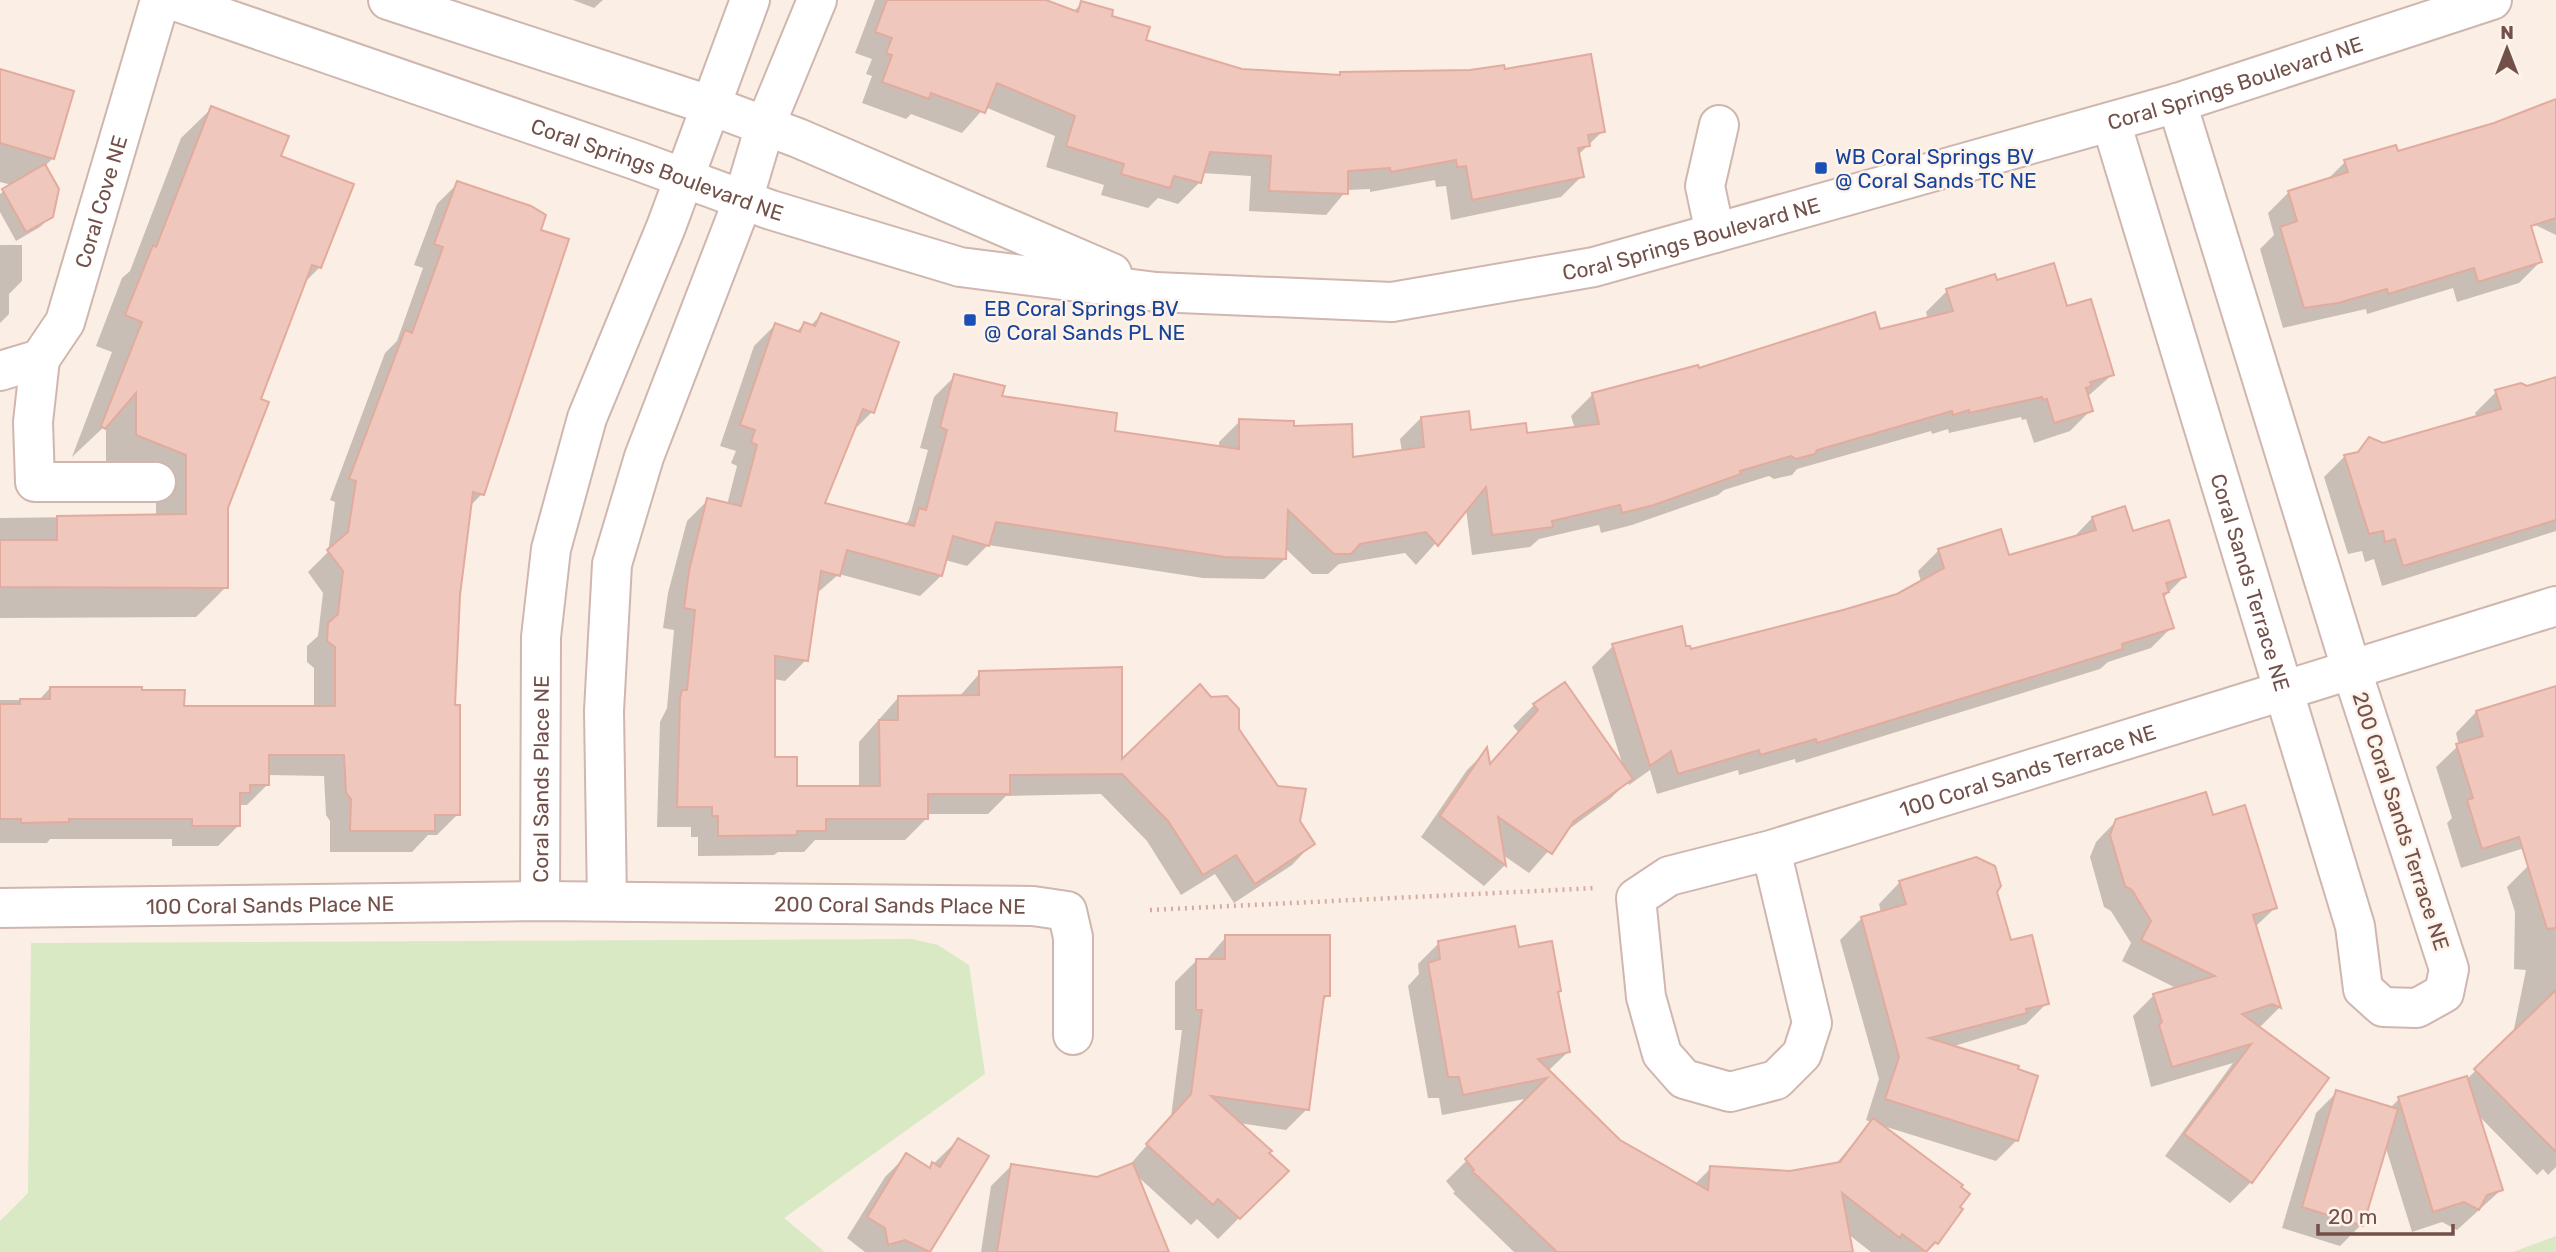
<svg xmlns="http://www.w3.org/2000/svg" width="2556" height="1252" viewBox="0 0 2556 1252" font-family="Rubik,sans-serif">
	<rect width="100%" height="100%" fill="#fbeee4"/>
	<path fill="#d9e9c3" d="M912,939L938,945L969,965L985,1074L784,1218L825,1252H0V1221L28,1193L31,943Z
		M2556,1236V1252H2513Z"/>
	<path fill="#0003" d="M573,0H603L594,8Z
		M875,0H1041L1073,12L1082,3L1110,17L1144,41L1242,70L1337,77L1341,73L1503,71L1603,131L1578,155L1582,176L1561,197L1451,220L1446,186L1436,187L1435,180L1370,192V189L1347,190L1326,215L1249,211L1251,176L1202,173L1199,183L1178,204L1158,198L1148,208L1101,195L1104,185L1046,167L1055,136L985,107L962,133L911,114L906,119L862,103L872,76L866,74L872,59L855,53Z
		M0,71L53,158L44,167L51,216L40,227L16,241L0,212V194L12,185L0,182Z
		M2556,101V235L2527,221L2540,262L2519,283L2457,302L2453,288L2367,314L2366,309L2283,328L2260,249L2274,235L2268,213L2289,192L2326,181L2345,162L2397,153L2495,125Z
		M212,108L279,157L320,267L302,285L259,400L226,508V587L196,617L0,618V518L156,516V485L106,466V425L72,457L112,352L96,346L122,278L130,271L181,138Z
		M458,183L539,231L482,494L469,507L458,595L453,706L458,814L437,835H428L412,852H330V821L326,815L324,776L268,775V784L247,805H239V825L218,846H172V839H50L47,843H0V700H39L50,688L140,692L183,708H314V668L307,662V646L318,636L323,593L308,572L328,552L335,502L330,500L385,353L397,341L423,268L414,265L437,204Z
		M0,245H22V281L9,294V314L0,323Z
		M1996,282L2066,308L2112,375L2087,397L2091,410L2070,431L2034,443L2026,419L2022,420L2021,417L1949,433L1948,429L1932,434L1931,431L1797,469L1792,475L1774,479L1769,476L1724,490L1718,495L1632,525L1601,533L1599,525L1539,539L1530,547L1472,555L1466,509L1416,565L1405,553L1339,564L1328,574H1312L1285,548V559L1264,579L1203,578L988,545L967,566L945,560L941,576L920,596L839,574L815,595L806,660L785,681L773,679V759L795,788H859V742L898,698L959,697L980,673L1120,764L1238,730L1312,844L1292,865L1234,903L1215,874L1181,895L1147,841L1101,794L1006,796L988,814H926V819L905,840H815L804,852H778L774,855L698,856V837H691V827H657L660,722L667,708L674,630L663,628L668,593L687,521L708,500L727,505L737,466L731,463L736,451L720,446L754,346L775,325L796,332L804,324L810,326L821,315L872,412L851,433L823,505L904,526L909,520L928,450L920,448L934,397L955,376L1000,397L1113,432L1219,447V442L1240,421L1292,428L1351,459L1402,452L1400,439L1421,418L1470,432L1526,435L1575,429L1571,416L1592,395L1928,319L1926,312L1947,291Z
		M2556,379V531L2382,586L2374,559L2365,562L2362,551L2348,554L2324,477L2345,456L2354,455L2370,439L2383,445L2477,418L2475,413L2496,392L2527,388Z
		M2092,518L2132,533L2184,577L2163,598L2172,627L2151,648L2108,662L2100,669L1796,763L1795,759L1739,775L1738,770L1657,794L1650,770L1629,785L1628,781L1610,799L1565,832L1529,873L1503,855L1504,866L1484,886L1421,837L1467,770L1486,751L1488,766L1518,732L1513,726L1534,705L1564,684L1623,766L1592,667L1613,646L1685,649L1690,652L1844,611L1897,595L1921,582L1918,571L1939,550L2008,558L2072,539Z
		M2556,688V838L2461,868L2447,823L2452,818L2436,767L2459,745L2456,733L2476,712Z
		M2212,817L2275,908L2255,927L2279,1008L2259,1028L2327,1078L2251,1182L2230,1203L2165,1156L2233,1063L2151,1087L2133,1016L2154,995L2178,989L2122,961L2131,943L2111,911L2104,907L2090,857L2096,842L2117,820Z
		M1976,859L1995,891L2010,942L2047,1003L2026,1024L1951,1047L2017,1140L1996,1161L1880,1125L1936,1243L1927,1252H1871L1848,1234L1851,1252H1514L1453,1193L1455,1192L1446,1181L1530,1098L1442,1115L1439,1098H1428L1408,986L1419,974L1418,964L1439,943L1517,949L1556,994L1568,1052L1548,1071L1619,1142L1694,1185L1711,1168L1790,1173L1835,1165L1871,1122L1866,1120L1879,1079L1840,940L1861,919L1881,913L1879,904L1899,883Z
		M2528,866L2556,867V1167L2548,1175L2543,1169L2537,1175L2477,1114L2501,1190L2457,1230L2442,1222L2412,1232L2385,1145L2361,1225L2340,1246L2282,1228L2316,1113L2337,1092L2390,1108L2399,1099L2466,1080L2513,1034L2526,970L2514,969L2515,912L2507,887Z
		M1226,937L1328,995L1321,1003L1307,1109L1286,1130L1239,1123L1286,1171L1218,1239L1197,1219L1191,1225L1135,1174L1167,1252H981L991,1186L1012,1165L1077,1186L1128,1167L1171,1117L1182,1030H1175V982L1196,961H1205Z
		M958,1140L986,1157L928,1252H865L847,1238L885,1177L906,1156L928,1169Z"/>
	<path fill="#f0c7bc" stroke="#e2ab9d" stroke-width="2" d="M887,0H1046L1078,12L1081,1L1113,10L1112,16L1150,27L1146,40L1242,69L1340,75V72L1470,70L1504,65L1505,69L1591,54L1605,132L1588,135L1590,146L1578,148L1584,177L1472,200L1466,166L1457,167L1456,160L1391,172L1390,168L1348,171V194L1269,191L1271,156L1210,152L1201,183L1174,176L1170,188L1121,174L1124,164L1066,146L1075,116L997,83L985,113L931,93L929,99L882,82L892,55L886,53L892,38L875,32Z
		M0,69L74,91L54,159L0,143Z
		M2556,99V218L2531,226L2542,262L2478,282L2474,268L2388,294L2387,289L2338,303L2304,308L2280,227L2297,221L2288,191L2348,172L2344,160L2396,145L2398,151L2494,123Z
		M211,106L289,136L281,156L354,184L321,268L312,265L261,399L269,402L228,508V588L0,587V540H57V516L186,514V455L136,435V393L105,429L101,426L142,322L125,315L153,245L156,247Z
		M45,164L59,189L53,217L26,232L2,189Z
		M457,181L531,206L546,215L541,230L569,239L484,495L473,492L460,595L455,705H460V815H435V831H350L351,799L346,793L344,755H269V785H250V793H240V826H192V819H69V822L21,823V819H0V704H20V699H50V687H142V690H185L184,706H335V647L327,641L328,623L338,614L343,571L327,550L348,532L356,481L349,479L405,330L412,333L443,247L434,244Z
		M2054,263L2067,306L2091,299L2114,375L2090,382L2092,386L2086,388L2093,411L2054,423L2047,399L2043,400L2042,397L1969,413V410L1953,415L1952,411L1817,450L1815,454L1796,459L1791,456L1740,471L1741,474L1654,505L1622,513L1620,505L1552,521L1553,527L1492,535L1486,487L1438,546L1426,532L1360,544L1351,554H1334L1288,510L1286,559L1225,557L996,522L989,546L953,536L942,576L847,550L840,576L821,571L808,661L775,656V757H797V786H880L879,720H898V696L979,695V671L1122,667V759L1200,684L1211,697L1227,696L1239,709V729L1278,786L1306,789L1300,821L1315,844L1255,884L1236,855L1203,875L1168,821L1122,774L1010,775V794H928V819H826V831H797V835L718,836V816H712V807H677L680,699L682,690H687L695,610L684,608L689,571L707,498L741,506L757,445L751,442L755,430L740,425L775,323L800,332L804,322L815,326L821,313L899,342L874,413L863,409L825,503L914,526L919,508L926,510L947,430L940,427L954,374L1005,386L1002,396L1117,413L1115,431L1239,449V419L1294,421V426L1352,424L1353,457L1424,447L1421,417L1469,411L1471,430L1526,423L1527,433L1599,424L1592,393L1698,365L1699,368L1875,312L1880,329L1953,311L1946,289L1995,274L1997,280Z
		M2556,377V520L2403,566L2395,539L2385,542L2383,531L2369,534L2344,455L2358,452L2369,437L2383,443L2501,409L2495,390L2521,383L2527,386Z
		M2125,506L2133,531L2169,520L2186,577L2166,583L2169,592L2163,594L2174,628L2122,644L2123,649L1817,743L1816,739L1760,755L1759,750L1678,774L1671,751L1650,766L1612,644L1682,626L1686,646H1690L1691,649L1843,610L1897,594L1944,568L1938,549L2001,529L2009,555L2096,530L2092,517Z
		M1565,682L1633,779L1574,821L1552,854L1498,817L1506,866L1440,816L1487,747L1490,764L1538,710L1533,704Z
		M2556,686V928L2547,929L2519,837L2482,849L2467,800L2473,798L2456,744L2483,736L2476,711Z
		M2206,792L2213,815L2245,805L2277,908L2253,915L2281,1008L2272,1004L2242,1014L2329,1078L2252,1183L2184,1134L2251,1044L2172,1067L2159,1025L2162,1022L2153,994L2215,976L2141,940L2151,921L2132,890L2125,886L2110,835L2116,819Z
		M1976,857L1995,866L2001,886L1997,892L2011,940L2032,935L2049,1004L2026,1009L2027,1013L1929,1038L2019,1066L2018,1069L2038,1076L2018,1141L1885,1099L1899,1057L1861,917L1906,904L1899,881Z
		M1515,926L1519,947L1552,941L1561,991L1558,992L1570,1052L1538,1059L1620,1140L1708,1190L1710,1166L1790,1171L1840,1162L1873,1118L1963,1185L1961,1187L1970,1194L1960,1207L1963,1209L1938,1244L1935,1242L1926,1252L1902,1234L1900,1238L1842,1193L1853,1252H1557L1472,1171L1474,1170L1465,1159L1547,1078L1463,1095L1459,1077H1448L1428,963L1440,959L1438,941Z
		M1225,935H1330V996H1324L1309,1110L1211,1096L1272,1151L1269,1153L1289,1171L1240,1219L1218,1199L1213,1205L1146,1144L1191,1094L1202,1010H1196V959H1225Z
		M2556,990V1152L2474,1069Z
		M2467,1076L2503,1190L2487,1195L2479,1210L2464,1202L2433,1212L2398,1097Z
		M2336,1090L2398,1109L2363,1226L2302,1207Z
		M958,1138L989,1156L930,1252L905,1240L888,1245L885,1228L867,1217L906,1153L930,1168L932,1162L940,1167Z
		M1133,1163L1169,1252H997L1011,1164L1097,1177Z"/>
	<g fill="none" stroke-linecap="round" stroke-linejoin="round">
		<defs>
			<g id="minor">
				<path id="s1" d="M172,0L638,161L771,210L960,267L1156,292L1392,302L1594,267L2177,103L2492,0"/>
				<path d="M388,0L709,105L798,138L1112,273"/>
				<path id="s2" d="M2111,122L2355,926L2363,989L2383,1007L2417,1008L2444,993L2449,969L2351,668L2177,103"/>
				<path d="M1715,233L1705,186L1719,125"/>
				<path d="M40,359L33,422L35,482H156"/>
				<path id="s3" d="M0,371L40,359L65,322L160,0"/>
				<path id="s4" d="M1771,850L1812,1023L1802,1054L1776,1080L1730,1092L1684,1079L1662,1054L1646,997L1636,898L1669,876L1771,850L2556,606"/>
				<path id="s5" d="M540,901L541,637L551,549L587,418L666,227L750,0"/>
				<path d="M607,901L604,711L612,564L644,457L743,200L765,126L817,0"/>
				<path id="s6" d="M0,908L540,901L1033,906L1067,911L1073,937V1035"/>
			</g>
		</defs>
		<use href="#minor" stroke="#cfb6ae" stroke-width="42"/>
		<path stroke="#d5aba0" stroke-width="4.5" stroke-dasharray="2 5" stroke-linecap="butt" d="M1150,910L1597,888"/>
		<use href="#minor" stroke="#fff" stroke-width="38"/>
	</g>
	<g fill="#1a4fb4" stroke="#fef3ea" stroke-width="2.5">
		<rect x="1814" y="161" width="14" height="14" rx="3.5"/>
		<rect x="963" y="313" width="14" height="14" rx="3.5"/>
	</g>
	<g text-anchor="middle" dominant-baseline="central" stroke-width="5" stroke-linejoin="round" paint-order="stroke">
		<g font-size="21" fill="#73514a" stroke="#fef3ea">
			<text stroke="none"><textPath href="#s1" startOffset="2138">Coral Springs Boulevard NE</textPath></text>
			<text stroke="none"><textPath href="#s1" startOffset="514">Coral Springs Boulevard NE</textPath></text>
			<text stroke="none"><textPath href="#s3" startOffset="212">Coral Cove NE</textPath></text>
			<text stroke="none"><textPath href="#s1" startOffset="1572">Coral Springs Boulevard NE</textPath></text>
			<text stroke="none"><textPath href="#s2" startOffset="481">Coral Sands Terrace NE</textPath></text>
			<text stroke="none"><textPath href="#s4" startOffset="948">100 Coral Sands Terrace NE</textPath></text>
			<text stroke="none"><textPath href="#s5" startOffset="122">Coral Sands Place NE</textPath></text>
			<text transform="translate(2401 821) rotate(72)">200 Coral Sands Terrace NE</text>
			<text stroke="none"><textPath href="#s6" startOffset="270">100 Coral Sands Place NE</textPath></text>
			<text stroke="none"><textPath href="#s6" startOffset="900">200 Coral Sands Place NE</textPath></text>
		</g>
		<g font-size="21" fill="#164399" stroke="#fef3ea" text-anchor="start">
			<text x="1835" y="156">WB Coral Springs BV<tspan x="1835" dy="24">@ Coral Sands TC NE</tspan></text>
			<text x="984" y="308">EB Coral Springs BV<tspan x="984" dy="24">@ Coral Sands PL NE</tspan></text>
		</g>
	</g>
	<g transform="translate(2507 49)" stroke="#fef3ea" stroke-width="5" paint-order="stroke">
	<path d="M0-5L12 26L0 18L-12 26Z" fill="#73514a"/>
	<text y="-10" font-size="19" font-weight="bold" text-anchor="middle" fill="#73514a">N</text>
	</g>
	<path d="M2318 1224v10h135v-10" fill="none" stroke="#73514a" stroke-width="3.5"/>
	<text x="2328" y="1224" font-size="21" fill="#73514a" stroke="#fef3ea" stroke-width="5" paint-order="stroke">20 m</text>
</svg>
